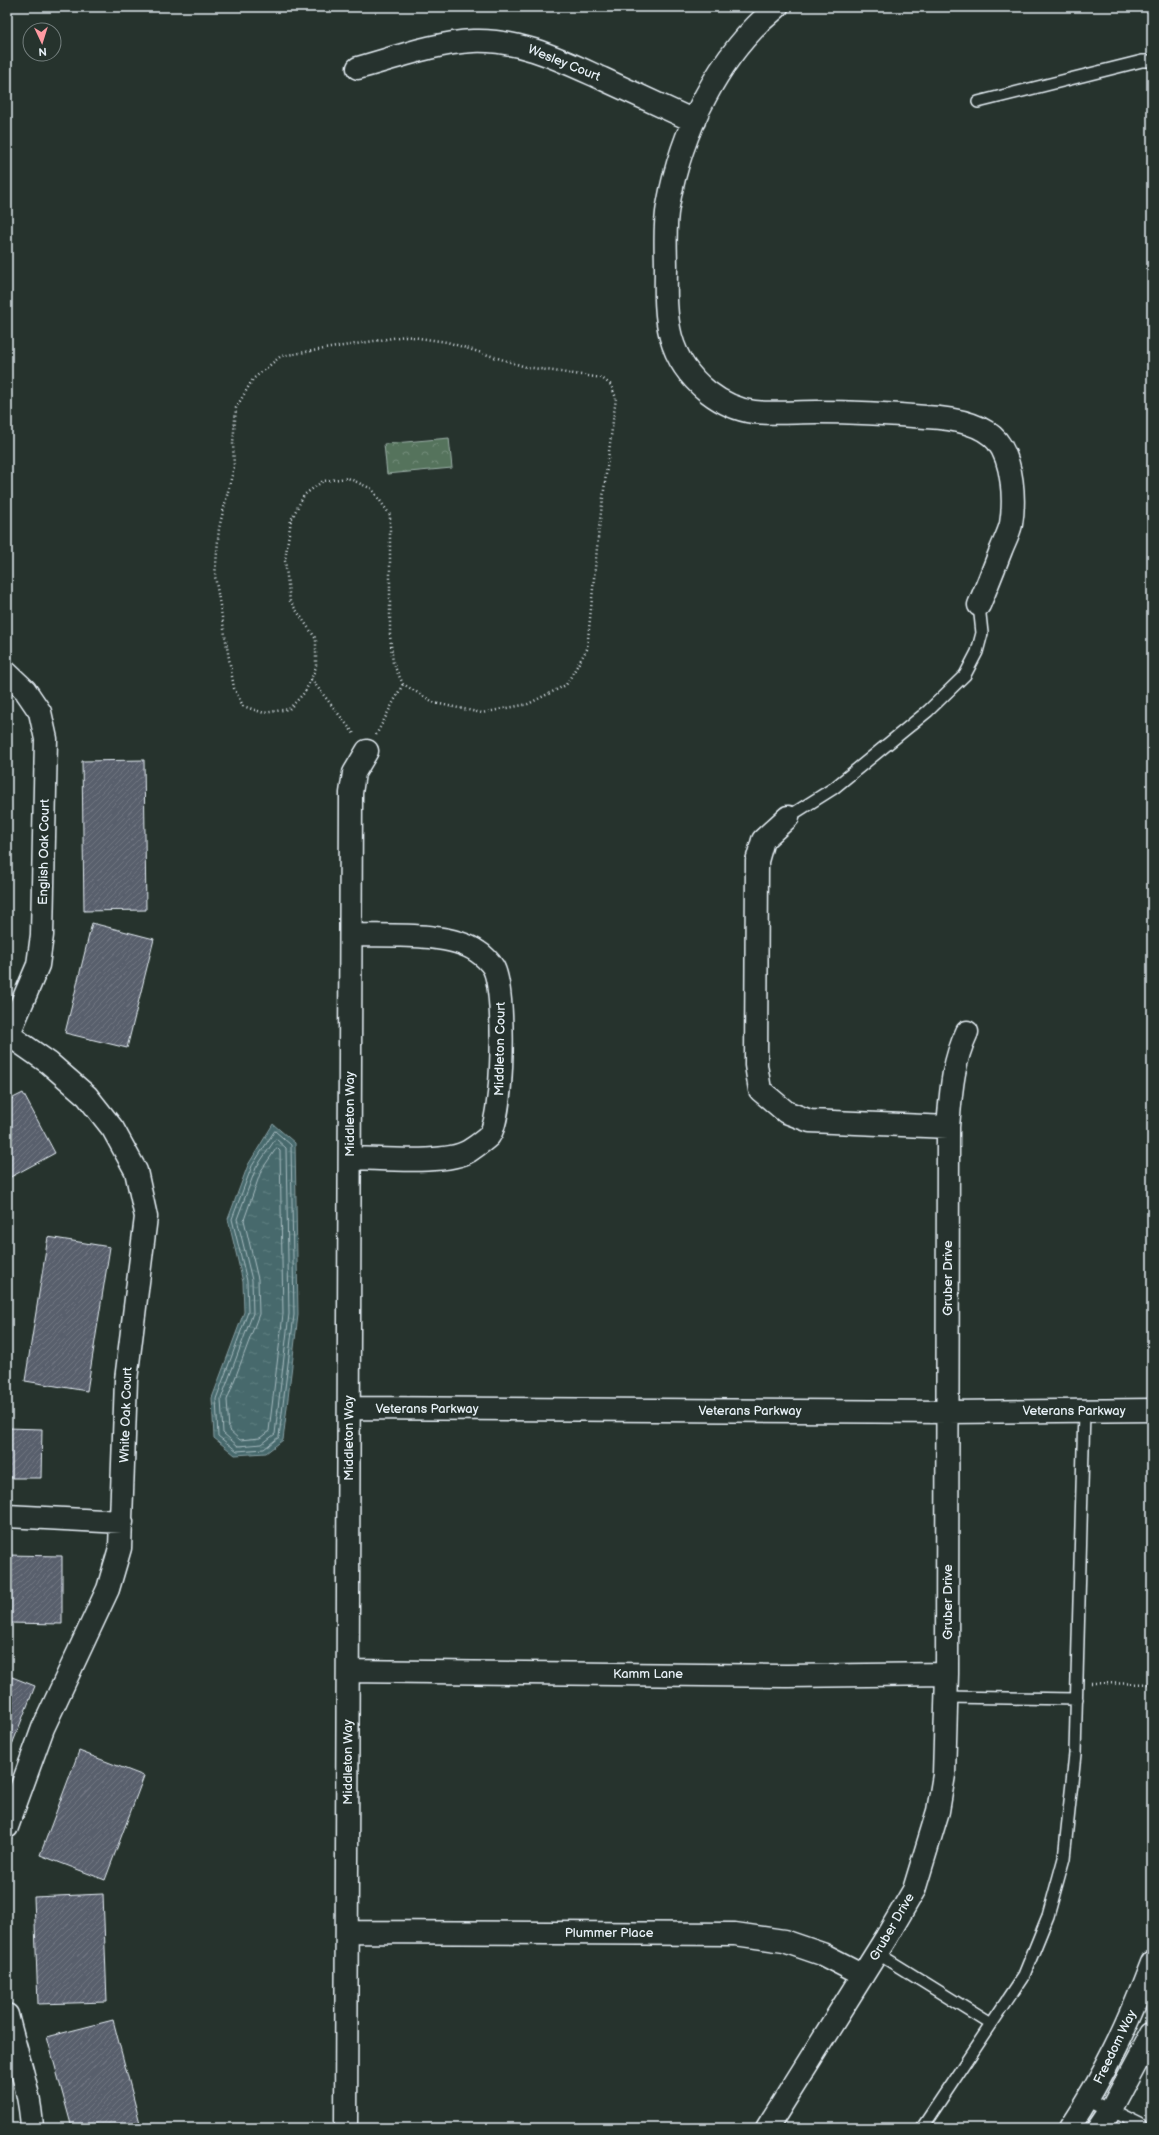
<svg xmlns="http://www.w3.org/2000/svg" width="1159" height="2135" viewBox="0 0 1159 2135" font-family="'Balsamiq Sans',sans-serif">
	<defs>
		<pattern id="park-crowns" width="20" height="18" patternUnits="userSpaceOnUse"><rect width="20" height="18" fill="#54735c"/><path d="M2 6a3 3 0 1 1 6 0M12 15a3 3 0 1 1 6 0" fill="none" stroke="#758e7c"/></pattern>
		<pattern id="water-ripples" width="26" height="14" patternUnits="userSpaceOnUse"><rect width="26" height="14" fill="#46696c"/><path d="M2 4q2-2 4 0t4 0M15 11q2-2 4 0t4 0" fill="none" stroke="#617f82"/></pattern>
		<pattern id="building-hatch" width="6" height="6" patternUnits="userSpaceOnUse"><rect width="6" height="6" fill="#595e6c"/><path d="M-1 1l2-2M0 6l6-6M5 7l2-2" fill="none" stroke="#717682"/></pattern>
	</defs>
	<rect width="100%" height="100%" fill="#26332d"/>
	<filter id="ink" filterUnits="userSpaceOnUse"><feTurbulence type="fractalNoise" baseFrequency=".025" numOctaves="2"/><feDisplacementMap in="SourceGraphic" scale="8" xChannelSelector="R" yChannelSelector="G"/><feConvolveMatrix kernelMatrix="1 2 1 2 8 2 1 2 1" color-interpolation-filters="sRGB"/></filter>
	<g filter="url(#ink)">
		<path fill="url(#park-crowns)" stroke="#9eb2aa" d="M449,438L452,468L387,474L384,444Z"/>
		<path fill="url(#water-ripples)" stroke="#879fa4" d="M273,1124L295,1143L298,1315L283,1440L266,1453L235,1455L214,1438L212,1398L244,1312L243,1282L228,1219L248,1165Z"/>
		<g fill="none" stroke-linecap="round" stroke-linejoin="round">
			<path stroke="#a7bbc0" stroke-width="1" d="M275,1131L291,1145L294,1315L279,1437L264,1449L237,1451L218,1436L216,1399L248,1312L247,1281L232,1219L252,1166Z
				M276,1139L286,1148L289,1314L275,1434L262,1444L238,1446L223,1433L221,1399L253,1313L252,1280L237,1219L256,1168Z
				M277,1148L280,1151L283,1314L269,1431L260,1438L240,1440L229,1430L227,1400L259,1314L258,1279L244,1220L261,1171Z"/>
		</g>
		<path fill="url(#building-hatch)" stroke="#e8f1f8" d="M144,760L146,910L84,911L82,761Z
			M92,923L154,939L127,1048L65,1033Z
			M23,1093L55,1153L7,1179V1101Z
			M48,1237L110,1247L87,1391L25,1381Z
			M7,1428L42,1429L41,1478H7Z
			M7,1555L62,1556V1624L7,1623Z
			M7,1675L35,1686L8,1755H7Z
			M79,1751L144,1776L105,1880L40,1855Z
			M103,1894L107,2002L38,2004L34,1897Z
			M113,2020L140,2123L121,2128H72L47,2037Z"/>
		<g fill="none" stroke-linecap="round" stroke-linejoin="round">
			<defs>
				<path id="lane" d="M978,102L1142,61H1152
					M788,817L834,788L928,711L965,675L977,652L982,633L979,605
					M947,1697L1077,1699
					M877,1953L991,2024
					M1088,2099L1141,2125
					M922,2128L1024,1975L1048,1916L1064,1858L1075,1754L1084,1411"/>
				<path id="street" d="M777,7C718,55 681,132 668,206C664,227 666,248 666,269C665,320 666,358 708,392C721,402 737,410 754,412C774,414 796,412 817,412C854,412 890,414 926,417C950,418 981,422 997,441C1013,461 1015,500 1011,524C1009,533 1004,542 1001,550C994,568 987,586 979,605
					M358,68C395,58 434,43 473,41C520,39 561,60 603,79C633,93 663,107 694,121
					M7,673L25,690L40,712L46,739L42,935L38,965L7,1038
					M788,817L763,840L757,861L756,1065L760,1090L786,1112L810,1121L948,1127
					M350,1158C379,1158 446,1165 469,1151C475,1147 484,1141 489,1136C504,1116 506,989 493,967C490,962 483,955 478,952C450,931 385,936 351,935
					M349,1408L948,1412L1152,1410
					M7,1516L122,1522
					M348,1671L787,1676L947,1674
					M7,1827L43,1728L108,1589L120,1548L126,1380L146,1217L136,1171L113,1129L87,1096L49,1063L9,1035
					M347,1932L735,1934L784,1941L822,1954L863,1975
					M7,2015C16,2053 30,2089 32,2128
					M346,2128L351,793L354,773L367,751
					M767,2128L886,1938L914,1890L938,1811L944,1775L947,1674L948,1127C951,1093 952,1064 967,1032
					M1069,2128C1105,2074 1129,2023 1152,1962
					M1099,2128L1111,2110L1152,2033"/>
			</defs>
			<use href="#lane" stroke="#e8f1f8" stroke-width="14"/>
			<use href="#street" stroke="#e8f1f8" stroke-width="25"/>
			<path stroke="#e8f1f8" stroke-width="2.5" stroke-dasharray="1 3" stroke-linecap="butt" d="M405,336L447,342L526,367L602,378L611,385L616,398L599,528L587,649L566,685L528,704L482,713L435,703L403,684L393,663L390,635V515L372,489L348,478L323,481L304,495L291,520L285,560L290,601L316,639V667L311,679L305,692L289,709L264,713L243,706L234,688L215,576L219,528L234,467L233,443L236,408L253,379L281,356Z
				M311,679L355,735
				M376,735L403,684
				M1091,1683L1152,1684"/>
			<use href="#lane" stroke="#26332d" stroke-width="11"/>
			<use href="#street" stroke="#26332d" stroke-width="22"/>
		</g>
	</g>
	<g text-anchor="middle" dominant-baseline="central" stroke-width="3" stroke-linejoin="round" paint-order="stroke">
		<g font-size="13" fill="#e8f1f8" stroke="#26332d">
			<text transform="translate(564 63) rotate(22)">Wesley Court</text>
			<text transform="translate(44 852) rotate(-89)">English Oak Court</text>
			<text transform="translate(500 1049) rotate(-89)">Middleton Court</text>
			<text transform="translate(350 1114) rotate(-90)">Middleton Way</text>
			<text transform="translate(948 1278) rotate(-90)">Gruber Drive</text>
			<text x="427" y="1409">Veterans Parkway</text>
			<text x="750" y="1411">Veterans Parkway</text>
			<text x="1074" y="1411">Veterans Parkway</text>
			<text transform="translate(126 1415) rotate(-88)">White Oak Court</text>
			<text transform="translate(349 1438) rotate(-90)">Middleton Way</text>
			<text transform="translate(948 1602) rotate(-90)">Gruber Drive</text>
			<text x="648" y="1674">Kamm Lane</text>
			<text transform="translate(348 1762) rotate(-90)">Middleton Way</text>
			<text transform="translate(892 1927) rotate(-60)">Gruber Drive</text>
			<text x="609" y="1933">Plummer Place</text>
			<text transform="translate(1115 2047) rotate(-64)">Freedom Way</text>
		</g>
	</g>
	<rect width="1159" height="2135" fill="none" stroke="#26332d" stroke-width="24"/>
	<rect x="12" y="12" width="1135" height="2111" fill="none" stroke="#e8f1f8" stroke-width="1.5" filter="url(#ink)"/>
	<g transform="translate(42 42) rotate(176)"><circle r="19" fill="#26332d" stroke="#747f7e"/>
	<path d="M0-3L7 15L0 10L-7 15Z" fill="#ff9aa2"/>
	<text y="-6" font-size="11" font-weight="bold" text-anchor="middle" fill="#e8f1f8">N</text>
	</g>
</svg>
